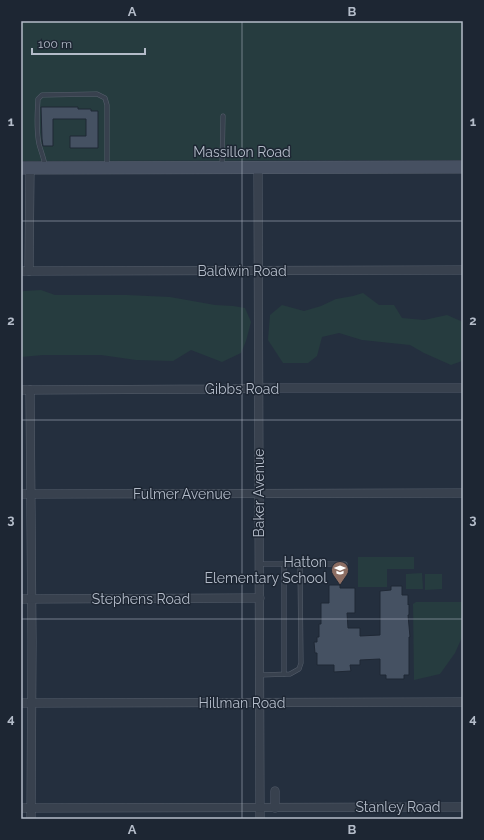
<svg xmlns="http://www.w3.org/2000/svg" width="484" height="840" font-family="Raleway,sans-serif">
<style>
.green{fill:#263c3f}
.building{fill:#455162;stroke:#1f2835}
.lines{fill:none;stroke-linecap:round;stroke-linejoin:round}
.lane-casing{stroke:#565f6c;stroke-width:5}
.street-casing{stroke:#565f6c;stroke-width:9}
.secondary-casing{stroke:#565f6c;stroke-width:13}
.lane{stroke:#38414e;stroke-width:4}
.street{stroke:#38414e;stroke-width:8}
.secondary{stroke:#465061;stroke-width:12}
.grid{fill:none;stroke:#b4bcc9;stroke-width:1;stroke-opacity:0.55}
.labels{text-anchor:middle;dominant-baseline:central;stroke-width:3;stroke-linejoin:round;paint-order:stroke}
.street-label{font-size:14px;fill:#b4bcc9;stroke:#1d2633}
.poi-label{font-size:14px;fill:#b4bcc9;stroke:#1d2633;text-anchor:end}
.neatline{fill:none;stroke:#b4bcc9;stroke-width:1.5}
.grid-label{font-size:13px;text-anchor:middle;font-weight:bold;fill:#b4bcc9}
</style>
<rect width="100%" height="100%" fill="#242f3e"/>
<!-- green -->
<g class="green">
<polygon points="21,21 463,21 463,160 21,161"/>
<polygon points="41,290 55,295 127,295 170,297 215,305 233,306 245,308 251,322 246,341 241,353 222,362 191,350 173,361 136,360 101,355 43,355 21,357 21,292 24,291"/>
<polygon points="363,293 379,305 394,305 402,318 424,320 447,315 463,322 463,358 462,361 451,365 424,353 410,345 362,340 339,333 322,337 317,356 308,363 283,363 268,340 270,315 282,305 304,311 321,306 336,299 353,296"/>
<polygon points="358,557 414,557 414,569 387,569 387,587 358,587"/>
<polygon points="422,573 423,589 406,589 406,574"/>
<polygon points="425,574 442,574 442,589 425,590"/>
<polygon points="416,602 463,602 463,635 455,653 440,674 414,680 413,604"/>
</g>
<!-- building -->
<g class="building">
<polygon points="41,107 78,107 78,109 91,109 91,111 98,111 98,148 70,148 70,136 86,136 86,119 53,119 53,146 43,146 42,139"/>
<polygon points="329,585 340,585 340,588 355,588 355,613 347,613 348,628 360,628 360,636 380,635 380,591 391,590 391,586 402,586 402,595 408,595 408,605 409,604 409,615 408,615 410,637 409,637 409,675 404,675 404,679 386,679 386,675 380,675 380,659 360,660 360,665 350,665 351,671 334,672 334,665 317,665 317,653 315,653 314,642 317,642 317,637 319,637 319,624 321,624 321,603 329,603"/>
</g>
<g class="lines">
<defs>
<g id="lane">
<path d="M45 166C44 158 41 152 39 144 36 130 37 114 38 99L42 95 97 94 105 98 107 105V166"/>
<polyline points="222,167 223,116"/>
<polyline points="259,564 345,564"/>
<polyline points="284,674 284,564"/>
<polyline points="260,675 290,674 299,669 301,663 300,564"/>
</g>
<g id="street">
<polyline points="258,167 260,819"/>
<polyline points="21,271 463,270"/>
<polyline points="29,271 30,168"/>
<polyline points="21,390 233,389 259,388 463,388"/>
<polyline points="30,390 32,641 31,819"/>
<polyline points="21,494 463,493"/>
<polyline points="21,599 260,598"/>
<polyline points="21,703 463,702"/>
<polyline points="21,808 463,807"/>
<polyline points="275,808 275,791"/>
</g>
<polyline id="secondary" points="21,168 463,167"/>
</defs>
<!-- lane casing -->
<use href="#lane" class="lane-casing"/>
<!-- street casing -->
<use href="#street" class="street-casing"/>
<!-- secondary casing -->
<use href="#secondary" class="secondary-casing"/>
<!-- lane -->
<use href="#lane" class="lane"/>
<!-- street -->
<use href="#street" class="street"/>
<!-- secondary -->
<use href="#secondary" class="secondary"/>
</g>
<!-- grid -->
<path class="grid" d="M242 21V819M21 221H463M21 420H463M21 619H463"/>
<!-- icons -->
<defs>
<symbol id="school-pin" viewBox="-11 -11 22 30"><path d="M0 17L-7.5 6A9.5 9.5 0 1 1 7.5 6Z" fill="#8d6e63" stroke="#1d2633"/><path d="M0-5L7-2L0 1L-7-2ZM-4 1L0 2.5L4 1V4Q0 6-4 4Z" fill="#fff"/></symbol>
</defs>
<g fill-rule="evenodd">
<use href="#school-pin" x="330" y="560" width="20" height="27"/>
</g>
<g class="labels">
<!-- street labels -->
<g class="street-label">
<text x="242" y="152">Massillon Road</text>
<text x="242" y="271">Baldwin Road</text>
<text x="242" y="389">Gibbs Road</text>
<text transform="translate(259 493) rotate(-90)">Baker Avenue</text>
<text x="182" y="494">Fulmer Avenue</text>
<text x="141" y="599">Stephens Road</text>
<text x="242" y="703">Hillman Road</text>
<text x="398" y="807">Stanley Road</text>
</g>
<!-- poi labels -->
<g class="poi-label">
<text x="327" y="562">Hatton<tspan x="327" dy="16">Elementary School</tspan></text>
</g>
</g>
<!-- border -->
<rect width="484" height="840" fill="none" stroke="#1d2633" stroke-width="44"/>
<!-- scale -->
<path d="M32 48v6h113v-6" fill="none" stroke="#b4bcc9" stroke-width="2"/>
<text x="38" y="48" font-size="12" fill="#b4bcc9" stroke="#1d2633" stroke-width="3" paint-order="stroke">100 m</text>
<rect x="22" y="22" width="440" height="796" class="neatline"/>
<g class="grid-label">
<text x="132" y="16">A</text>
<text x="352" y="16">B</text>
<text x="11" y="126">1</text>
<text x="473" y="126">1</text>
<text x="11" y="325">2</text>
<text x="473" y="325">2</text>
<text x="11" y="524">3</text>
<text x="473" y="524">3</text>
<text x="11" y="723">4</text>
<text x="473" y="723">4</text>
<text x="132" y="834">A</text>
<text x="352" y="834">B</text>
</g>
</svg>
